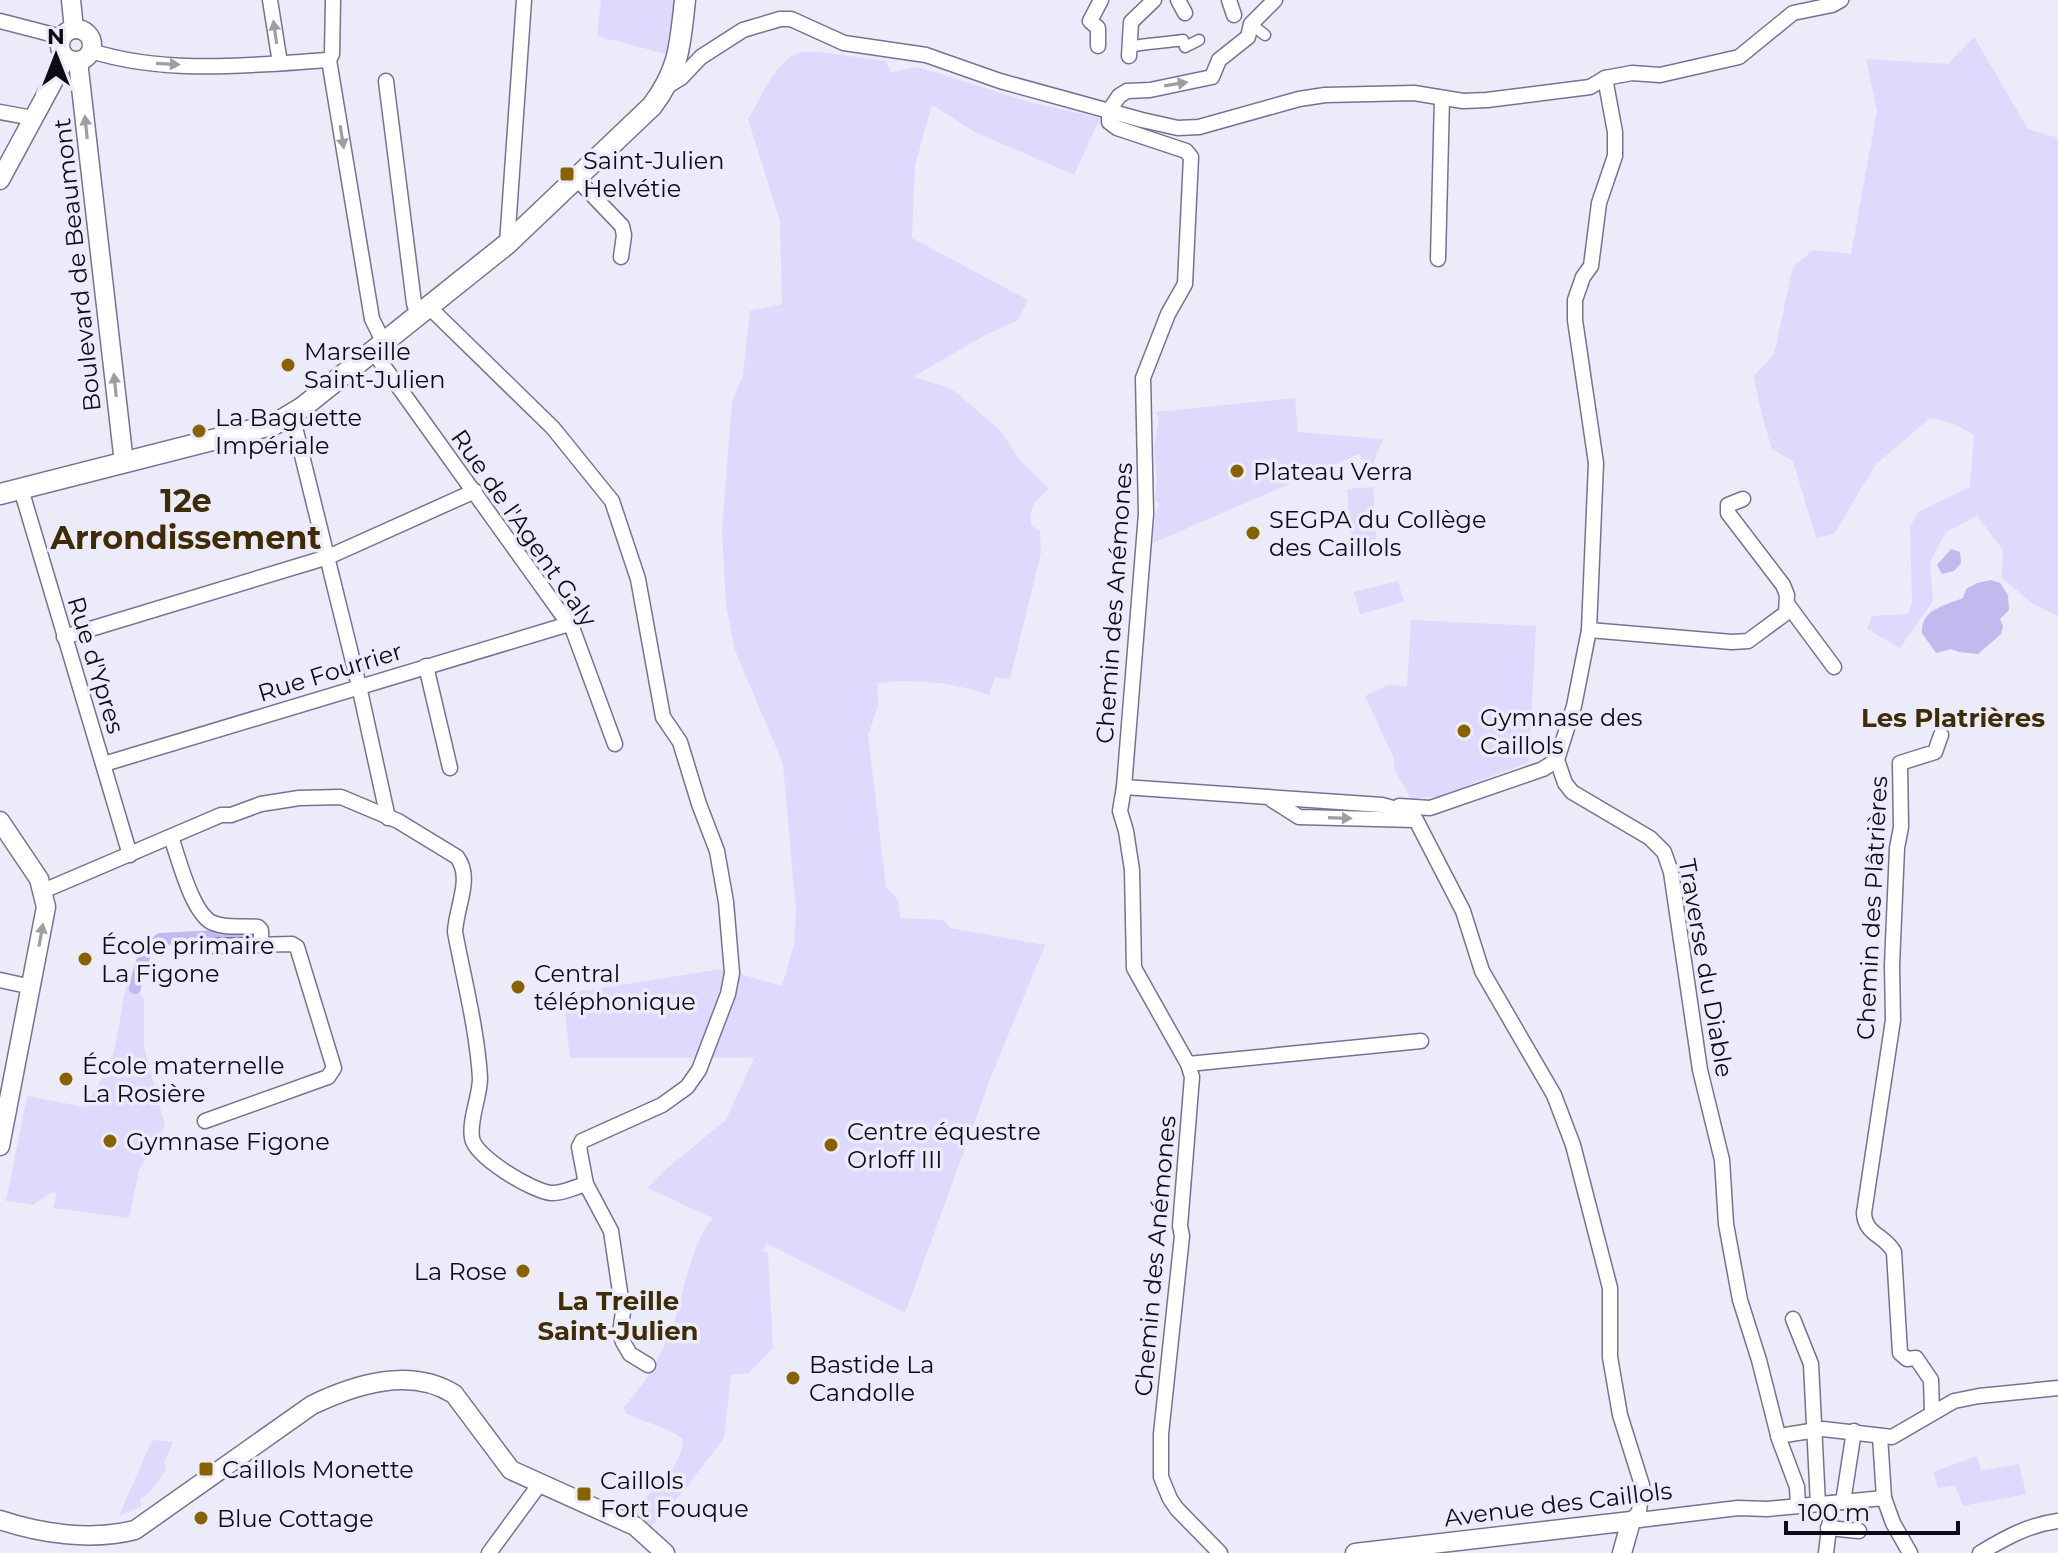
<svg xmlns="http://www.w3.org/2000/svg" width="2058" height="1553" font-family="Montserrat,sans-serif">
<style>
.green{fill:#ded9fd}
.water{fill:#c1baee}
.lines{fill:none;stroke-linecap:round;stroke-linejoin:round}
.canal{stroke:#c1baee;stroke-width:12}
.pedestrian-casing{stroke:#777292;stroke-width:13}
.minor-casing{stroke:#777292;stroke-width:17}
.tertiary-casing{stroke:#777292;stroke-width:21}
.secondary-casing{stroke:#777292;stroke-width:23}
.pedestrian{stroke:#fff;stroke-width:10}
.minor{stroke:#fff;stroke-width:14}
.tertiary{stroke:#fff;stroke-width:18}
.secondary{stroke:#fff;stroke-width:20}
.oneway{fill:#9e9da2}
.poi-dot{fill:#896200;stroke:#ecebf9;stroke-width:3}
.labels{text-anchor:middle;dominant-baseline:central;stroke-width:7;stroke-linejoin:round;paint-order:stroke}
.poi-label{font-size:24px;fill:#0d0b17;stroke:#ecebf9;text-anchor:start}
.street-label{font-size:24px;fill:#0d0b17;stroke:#ecebf9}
.neighbourhood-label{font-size:26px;font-weight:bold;fill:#3f2c04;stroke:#ecebf9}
.district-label{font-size:32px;font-weight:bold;fill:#3f2c04;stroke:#ecebf9}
</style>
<rect width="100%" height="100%" fill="#ecebf9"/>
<!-- green -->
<g class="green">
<polygon points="601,0 675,0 666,54 597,36"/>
<polygon points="1974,37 2028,129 2058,138 2058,616 2033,604 2002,578 2003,550 1977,516 1946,532 1930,562 1933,601 1900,648 1867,629 1872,616 1908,614 1912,603 1910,527 1918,512 1970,487 1974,435 1952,423 1930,418 1876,464 1834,534 1816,538 1793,461 1772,449 1761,412 1754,376 1774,354 1793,267 1813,250 1851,254 1877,111 1866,59 1948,64"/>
<path d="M802 52H819L886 61 891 72 918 67 1029 102 1100 118 1074 175 975 132 932 105 915 165 912 238 1028 300 1017 321 987 334 913 377 946 387 957 393 1000 430 1019 459 1049 489C1035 501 1029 506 1031 525L1040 532 1041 553 1010 679 995 677 989 695C952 682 916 679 877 683L878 706 868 735 886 887 898 900 900 918 944 920 950 928 1045 945 989 1082 905 1313 766 1243 763 1251 768 1253 773 1348 749 1373 731 1375 724 1438 682 1493 651 1526 622 1509C630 1504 638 1502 645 1497 661 1488 684 1458 683 1439 667 1427 644 1422 625 1413L624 1407C649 1379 667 1347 678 1310 687 1277 692 1246 712 1218L648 1188 665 1170 726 1120 754 1058H570L563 994 722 969 782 986 794 945 796 911 783 764 735 650 726 605 722 530 732 402 743 375 750 311 782 304 780 221 748 119C762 97 775 59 802 52Z"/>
<polygon points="1295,398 1298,432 1383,439 1373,464 1368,462 1364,463 1359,454 1153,543 1156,510 1160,504 1155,500 1157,478 1154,447 1159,418 1155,412"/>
<polygon points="1373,487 1377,552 1352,555 1347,489"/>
<polygon points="1398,581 1404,602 1360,614 1354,592"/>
<polygon points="1411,620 1536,626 1529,762 1439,796 1411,799 1394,769 1394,759 1365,696 1388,685 1407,686"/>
<polygon points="128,977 144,999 144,1047 165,1126 139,1170 129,1218 53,1208 57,1193 52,1192 33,1205 6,1201 27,1096 85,1107 112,1062"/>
<polygon points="152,1440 173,1442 164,1463 166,1470 148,1494 140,1498 141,1506 119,1516"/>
<polygon points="1977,1456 1981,1471 2019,1464 2026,1494 1963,1506 1955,1485 1938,1488 1933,1472"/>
</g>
<!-- water -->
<g class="water">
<polygon points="1951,549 1960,552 1961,563 1954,571 1942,574 1937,565"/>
<path d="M1991 580 2000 583 2008 595 2009 610 2000 619 2003 626 2001 634 1978 654 1959 652 1951 649 1936 653 1922 633C1920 609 1947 605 1963 598L1966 589 1977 583Z"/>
</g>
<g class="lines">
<!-- canal -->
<path class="canal" d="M135 988C140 967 142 951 160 939L255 934"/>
<defs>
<g id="pedestrian">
<polyline points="1251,24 1265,35"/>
<path d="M1129 47C1147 43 1164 43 1183 40L1185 47 1199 40"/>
</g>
<g id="minor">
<polyline points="270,0 280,63"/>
<polyline points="333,0 332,54 329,60 372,319 383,341"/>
<polyline points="1178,0 1185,13"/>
<polyline points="1229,0 1234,15"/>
<polyline points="0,21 62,37"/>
<polyline points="1098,46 1098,28 1090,21 1101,0"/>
<path d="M91 51C167 75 251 65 329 60"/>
<polyline points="1129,56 1131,22 1154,0"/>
<polyline points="386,81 414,303 417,314"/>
<polyline points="666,87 681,78 701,57 743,30 780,19 791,19 844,43 926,55 1000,81 1142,120 1178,128 1199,127 1299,99 1325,95 1414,93 1463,101 1487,100 1590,87 1605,78"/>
<polyline points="1109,111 1109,122 1117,128 1186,151 1191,157 1185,284 1168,314 1143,378 1146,514 1124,787 1120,811 1126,831 1132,870 1134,968 1188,1064 1192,1077 1180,1226 1182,1236 1161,1434 1161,1477 1170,1499 1177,1509 1220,1553"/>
<polyline points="1109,111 1119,96 1127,91 1150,90 1212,77 1219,60 1248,37 1251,24 1275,0"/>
<polyline points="0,112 33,118"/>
<polyline points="577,179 622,226 624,235 621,257"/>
<polyline points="507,244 524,0"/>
<polyline points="1438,259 1442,98"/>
<polyline points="428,306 553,428 612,501 638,579 663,717 680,742 699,804 717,851 726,902 732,973 728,994 699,1070 687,1087 662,1105 582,1141 579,1147 586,1184 611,1231 623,1312 620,1333 623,1342 630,1354 648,1365"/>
<polyline points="372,350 573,630 615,744"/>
<polyline points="292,415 359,686 388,818"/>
<polyline points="21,489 130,855"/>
<polyline points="1788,605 1834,667"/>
<polyline points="1589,630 1732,642 1748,641 1786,613 1787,595 1783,585 1728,513 1728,505 1743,499"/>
<polyline points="64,637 328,557 475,491"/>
<polyline points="426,666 450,768"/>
<polyline points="104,764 569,624"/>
<polyline points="1124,787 1382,805 1404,811 1416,820 1463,911 1482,971 1554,1095 1573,1145 1610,1288 1610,1357 1620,1415 1642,1485 1639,1512 1631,1521"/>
<polyline points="1272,800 1299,817 1415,820"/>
<polyline points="1399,806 1430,808 1543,769 1557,760"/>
<path d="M171 837C179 859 192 914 213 923 228 929 243 925 258 927L261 930V945"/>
<path d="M43 891 221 815H231L261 804 299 798 341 797 398 821 457 857C473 878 456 907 455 932 464 980 477 1029 480 1078 480 1097 469 1119 472 1138 475 1157 532 1191 551 1193 562 1194 575 1187 586 1184"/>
<polyline points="0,980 32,987"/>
<polyline points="1188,1064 1421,1041"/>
<polyline points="205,1121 328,1077 334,1068 297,947 292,944 212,946"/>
<polyline points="1793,1319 1811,1364 1818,1504"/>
<path d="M1932 1412 1931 1380 1916 1358 1907 1359 1900 1353 1894 1252C1885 1235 1865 1235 1864 1213L1893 1020 1892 965 1897 848 1901 827 1900 763 1935 752 1941 735"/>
<polyline points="1778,1436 1823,1429 1892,1437 1954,1401 1979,1396 2058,1388"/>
<polyline points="1880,1436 1884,1498"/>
<polyline points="1843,1502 1854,1431"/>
<polyline points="1798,1505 1797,1487 1779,1439 1759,1360 1740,1300 1726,1224 1722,1160 1700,1070 1671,872 1664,852 1650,838 1572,792 1565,783 1557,760 1574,706 1589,630 1596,463 1575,320 1575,300 1583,277 1591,266 1599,203 1615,156 1615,132 1605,78 1632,73 1660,75 1739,57 1793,13 1832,5 1841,0"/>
<polyline points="1631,1521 1738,1508 1767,1509 1884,1498 1893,1523 1910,1553"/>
<polyline points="1828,1528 1859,1531"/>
<polyline points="489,1553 539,1485"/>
<polyline points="1826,1553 1832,1503"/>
<path d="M1980 1553C2005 1538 2028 1525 2058 1521"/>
</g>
<g id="tertiary">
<polyline points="71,0 74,29"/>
<circle cx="76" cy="45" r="16"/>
<polyline points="78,61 124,463"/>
<polyline points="0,180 66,58"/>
<polyline points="0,821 39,879 46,907 0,1146"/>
<path d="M0 1520C42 1534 92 1541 135 1530L312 1405C356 1384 410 1367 454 1394L511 1470 635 1526 665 1553"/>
<polyline points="1355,1553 1631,1521 1622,1553"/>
</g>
<path id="secondary" d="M0 494 275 424 303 407 507 244 652 106C680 69 680 44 685 0"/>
</defs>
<!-- pedestrian casing -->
<use href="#pedestrian" class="pedestrian-casing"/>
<!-- minor casing -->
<use href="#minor" class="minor-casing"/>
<!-- tertiary casing -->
<use href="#tertiary" class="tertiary-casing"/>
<!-- secondary casing -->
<use href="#secondary" class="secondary-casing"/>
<!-- pedestrian -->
<use href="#pedestrian" class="pedestrian"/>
<!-- minor -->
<use href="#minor" class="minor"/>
<!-- tertiary -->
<use href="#tertiary" class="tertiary"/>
<!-- secondary -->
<use href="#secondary" class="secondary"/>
</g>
<!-- one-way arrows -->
<defs><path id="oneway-solid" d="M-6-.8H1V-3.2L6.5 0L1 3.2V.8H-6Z" transform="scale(2)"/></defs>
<g class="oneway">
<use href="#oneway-solid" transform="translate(275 32) rotate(-98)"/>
<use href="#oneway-solid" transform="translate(168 64) rotate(3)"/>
<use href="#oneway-solid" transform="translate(1176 84) rotate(-9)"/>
<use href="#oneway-solid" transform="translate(86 127) rotate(-96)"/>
<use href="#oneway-solid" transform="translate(342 137) rotate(81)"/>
<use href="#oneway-solid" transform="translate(115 385) rotate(-96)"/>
<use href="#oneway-solid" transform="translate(1340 818) rotate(2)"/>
<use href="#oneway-solid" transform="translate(41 935) rotate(-80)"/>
</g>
<!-- markers -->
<g class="poi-dot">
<rect x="559" y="166" width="16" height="16" rx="4"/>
<circle cx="288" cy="365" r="8"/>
<circle cx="199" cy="431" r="8"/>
<circle cx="1237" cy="471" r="8"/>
<circle cx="1253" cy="533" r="8"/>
<circle cx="1464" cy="731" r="8"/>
<circle cx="85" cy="959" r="8"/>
<circle cx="518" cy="987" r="8"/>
<circle cx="66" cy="1079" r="8"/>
<circle cx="110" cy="1141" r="8"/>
<circle cx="831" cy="1145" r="8"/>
<circle cx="523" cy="1271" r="8"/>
<circle cx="793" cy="1378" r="8"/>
<rect x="198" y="1461" width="16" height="16" rx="4"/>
<rect x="576" y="1486" width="16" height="16" rx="4"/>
<circle cx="201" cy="1518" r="8"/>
</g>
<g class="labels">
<!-- poi labels -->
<g class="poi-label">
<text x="583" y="160">Saint-Julien<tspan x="583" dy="28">Helvétie</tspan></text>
<text x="304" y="351">Marseille<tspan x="304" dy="28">Saint-Julien</tspan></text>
<text x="215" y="417">La Baguette<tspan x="215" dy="28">Impériale</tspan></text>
<text x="1253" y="471">Plateau Verra</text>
<text x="1269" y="519">SEGPA du Collège<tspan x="1269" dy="28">des Caillols</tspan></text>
<text x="1480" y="717">Gymnase des<tspan x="1480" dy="28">Caillols</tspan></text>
<text x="101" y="945">École primaire<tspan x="101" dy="28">La Figone</tspan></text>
<text x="534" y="973">Central<tspan x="534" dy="28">téléphonique</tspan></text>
<text x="82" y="1065">École maternelle<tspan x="82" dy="28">La Rosière</tspan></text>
<text x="847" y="1131">Centre équestre<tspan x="847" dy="28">Orloff III</tspan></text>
<text x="126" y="1141">Gymnase Figone</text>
<text x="507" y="1271" text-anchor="end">La Rose</text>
<text x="809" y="1364">Bastide La<tspan x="809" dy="28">Candolle</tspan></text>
<text x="222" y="1469">Caillols Monette</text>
<text x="600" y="1480">Caillols<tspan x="600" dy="28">Fort Fouque</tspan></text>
<text x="217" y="1518">Blue Cottage</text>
</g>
<!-- street labels -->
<g class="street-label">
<text transform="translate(77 265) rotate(-96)">Boulevard de Beaumont</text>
<text transform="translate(524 528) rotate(55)">Rue de l'Agent Galy</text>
<text transform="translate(1114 603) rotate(-86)">Chemin des Anémones</text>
<text transform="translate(96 665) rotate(73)">Rue d'Ypres</text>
<text transform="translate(330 672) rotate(-17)">Rue Fourrier</text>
<text transform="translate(1872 908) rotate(-87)">Chemin des Plâtrières</text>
<text transform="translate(1706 968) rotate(80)">Traverse du Diable</text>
<text transform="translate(1155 1256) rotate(-85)">Chemin des Anémones</text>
<text transform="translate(1558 1504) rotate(-7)">Avenue des Caillols</text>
</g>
<!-- neighbourhood labels -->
<g class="neighbourhood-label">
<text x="1953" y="718">Les Platrières</text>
<text x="618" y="1301">La Treille<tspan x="618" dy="30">Saint-Julien</tspan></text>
</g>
<!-- district labels -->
<g class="district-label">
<text x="186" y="500">12e<tspan x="186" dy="37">Arrondissement</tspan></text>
</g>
</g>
<!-- north arrow -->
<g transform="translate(56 56)" stroke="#ecebf9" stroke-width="6" paint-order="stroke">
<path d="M0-6L14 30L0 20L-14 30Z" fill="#0d0b17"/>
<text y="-12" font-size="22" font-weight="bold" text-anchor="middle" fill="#0d0b17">N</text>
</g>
<!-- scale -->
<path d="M1786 1521v12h172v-12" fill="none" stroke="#0d0b17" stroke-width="4"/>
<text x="1798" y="1521" font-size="24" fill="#0d0b17" stroke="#ecebf9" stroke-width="6" paint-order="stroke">100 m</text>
</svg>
